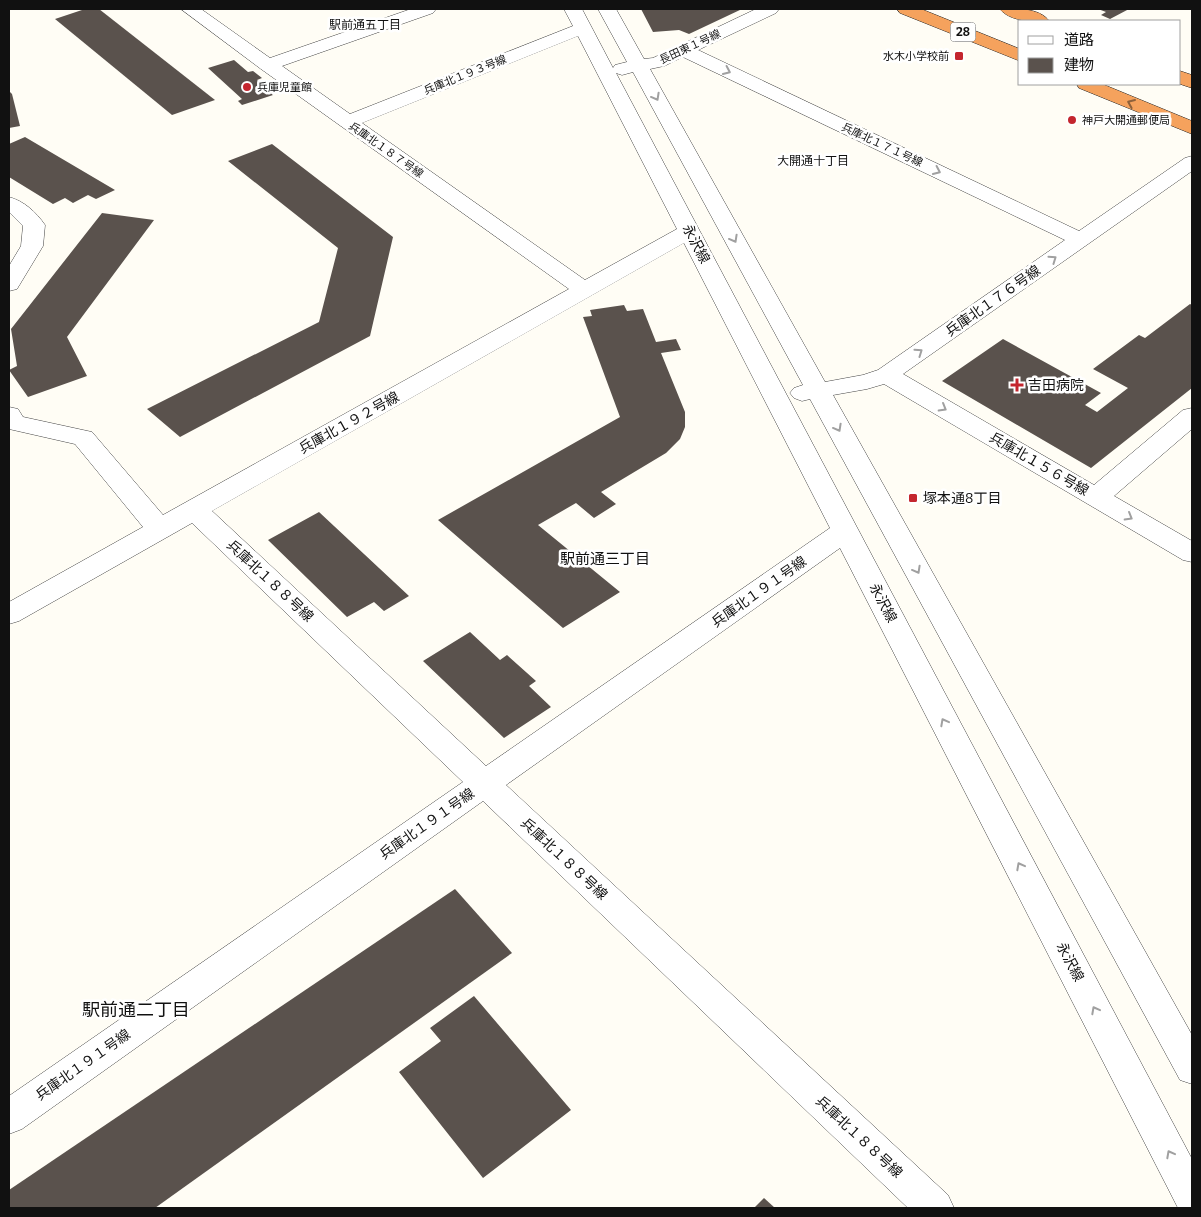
<svg xmlns="http://www.w3.org/2000/svg" width="1201" height="1217" font-family="Bitter,'Noto Sans JP',serif">
<style>
.building{fill:#5a524d}
.lines{fill:none;stroke-linecap:round;stroke-linejoin:round}
.minor-casing{stroke:#444;stroke-width:1}
.highway-casing{stroke:#222;stroke-width:1}
.minor{fill:#fff;fill-rule:evenodd}
.highway{fill:#f5a25d;fill-rule:evenodd}
.oneway{stroke:#a0a0a0}
.oneway2{stroke:#8e613b}
.poi-dot{fill:#c4262e;stroke:#fff;stroke-width:2}
.labels{text-anchor:middle;dominant-baseline:central;stroke-width:5;stroke-linejoin:round;paint-order:stroke}
.far-street-label{font-size:11px;fill:#111;stroke:#fff}
.far-poi-label{font-size:11px;fill:#111;stroke:#fff;text-anchor:start}
.far-neighbourhood-label{font-size:12px;fill:#111;stroke:#fff}
.shield{fill:#fff;stroke:#585858;stroke-width:1}
.shield-label{font-size:12px;font-weight:bold;fill:#111}
.street-label{font-size:14px;fill:#111;stroke:#fff}
.poi-label{font-size:14px;fill:#111;stroke:#fff;text-anchor:start}
.neighbourhood-label{font-size:15px;fill:#111;stroke:#fff}
.near-neighbourhood-label{font-size:18px;fill:#111;stroke:#fff}
</style>
<rect width="100%" height="100%" fill="#fffdf5"/>
<!-- building -->
<g class="building">
<polygon points="85,9 99,9 215,100 172,115 55,19"/>
<polygon points="641,9 742,9 689,34 679,30 653,32"/>
<polygon points="1098,9 1129,9 1110,19 1101,15 1106,12"/>
<polygon points="234,60 248,72 253,71 262,78 257,80 273,95 242,105 238,101 242,99 208,68"/>
<polygon points="9,91 12,94 20,126 9,128"/>
<polygon points="25,137 115,190 96,199 88,195 73,203 65,198 53,204 9,177 9,144"/>
<polygon points="272,144 393,237 370,336 180,437 147,409 319,322 338,248 228,161"/>
<polygon points="102,213 154,220 67,337 87,376 28,397 9,370 17,366 11,329"/>
<polygon points="1190,304 1192,305 1192,388 1091,468 942,381 1003,339 1101,393 1085,405 1097,412 1128,388 1093,369 1139,335 1145,338"/>
<polygon points="624,305 627,311 643,309 656,342 676,339 681,350 661,353 685,412 685,427 680,439 666,453 601,492 616,504 594,518 576,503 538,525 620,592 563,628 438,520 620,417 583,317 592,316 590,310"/>
<polygon points="319,512 409,596 384,611 374,602 347,617 268,540"/>
<polygon points="470,632 500,660 507,655 536,681 529,686 551,707 504,738 423,661"/>
<polygon points="455,889 512,953 155,1208 9,1208 9,1190"/>
<polygon points="474,996 571,1110 483,1178 399,1072 441,1041 430,1028"/>
<polygon points="764,1198 775,1208 754,1208"/>
</g>
<g class="lines">
<defs>
<g id="minor">
<path d="M181 9H201L270 58 411 9H436L433 13 282 66 350 114 573 26 564 9H582L613 68 615 65 627 62 598 9H616L644 59 653 58 756 9H779L776 13 698 50 1079 231 1185 158 1192 156V171L903 374 1094 485 1183 410 1192 408V429L1114 496 1192 541V562L1183 560 884 384 867 389 833 395 1192 1035V1084L1180 1080 810 399 802 401 794 398 790 393 794 388 803 385 633 72 622 75 616 73 1192 1159V1208H1178L840 548 506 785 948 1195 954 1208H908L483 801 22 1129 9 1134V1096L463 782 192 523 19 621 9 624V602L143 527 75 444 9 429V407L18 409 23 417 92 432 163 515 569 289 261 69ZM578 36 677 229 585 280 362 123ZM683 57 1065 240 878 370 863 375 825 382 650 69 664 66ZM684 243 830 528 486 766 212 511Z"/>
<path d="M9 197C24 201 36 212 45 225L43 246 17 289 9 291V266L21 246 23 226 9 212Z"/>
</g>
<g id="highway">
<polygon points="897,9 921,9 1020,49 1020,61 900,13"/>
<path d="M1000 9C1015 8 1040 8 1049 21 1035 22 1010 22 1000 9Z"/>
<polygon points="1180,71 1192,75 1192,88 1180,84"/>
<polygon points="1077,84 1102,84 1192,121 1192,134 1079,88"/>
</g>
</defs>
<!-- minor casing -->
<use href="#minor" class="minor-casing"/>
<!-- highway casing -->
<use href="#highway" class="highway-casing"/>
<!-- minor -->
<use href="#minor" class="minor"/>
<!-- highway -->
<use href="#highway" class="highway"/>
</g>
<!-- one-way arrows -->
<defs><path id="oneway-chevron" d="M-2-3.5L2.5 0L-2 3.5" fill="none" stroke-width="1.6" stroke-linecap="round" stroke-linejoin="round" transform="scale(1.25)"/></defs>
<g class="oneway">
<use href="#oneway-chevron" transform="translate(727 71) rotate(25)"/>
<use href="#oneway-chevron" transform="translate(656 97) rotate(61)"/>
<use href="#oneway-chevron" transform="translate(937 171) rotate(25)"/>
<use href="#oneway-chevron" transform="translate(734 239) rotate(61)"/>
<use href="#oneway-chevron" transform="translate(1053 259) rotate(-35)"/>
<use href="#oneway-chevron" transform="translate(919 352) rotate(-35)"/>
<use href="#oneway-chevron" transform="translate(943 408) rotate(30)"/>
<use href="#oneway-chevron" transform="translate(838 428) rotate(61)"/>
<use href="#oneway-chevron" transform="translate(1129 517) rotate(30)"/>
<use href="#oneway-chevron" transform="translate(917 570) rotate(61)"/>
<use href="#oneway-chevron" transform="translate(944 722) rotate(-118)"/>
<use href="#oneway-chevron" transform="translate(1020 866) rotate(-118)"/>
<use href="#oneway-chevron" transform="translate(1095 1010) rotate(-118)"/>
<use href="#oneway-chevron" transform="translate(1170 1154) rotate(-118)"/>
</g>
<use class="oneway2" href="#oneway-chevron" transform="translate(1131 103) rotate(-157)"/>
<!-- markers -->
<g class="poi-dot">
<rect x="954" y="51" width="10" height="10" rx="2.5"/>
<circle cx="247" cy="87" r="5"/>
<circle cx="1072" cy="120" r="5"/>
<path d="M1014.5 377.5h5v5h5v5h-5v5h-5v-5h-5v-5h5z"/>
<rect x="908" y="493" width="10" height="10" rx="2.5"/>
</g>
<g class="labels">
<!-- far-street labels -->
<g class="far-street-label">
<text transform="translate(690 47) rotate(-25)">長田東１号線</text>
<text transform="translate(465 75) rotate(-22)">兵庫北１９３号線</text>
<text transform="translate(882 145) rotate(25)">兵庫北１７１号線</text>
<text transform="translate(386 150) rotate(35)">兵庫北１８７号線</text>
</g>
<!-- far-poi labels -->
<g class="far-poi-label">
<text x="949" y="56" text-anchor="end">水木小学校前</text>
<text x="257" y="87">兵庫児童館</text>
<text x="1082" y="120">神戸大開通郵便局</text>
</g>
<!-- far-neighbourhood labels -->
<g class="far-neighbourhood-label">
<text x="365" y="25">駅前通五丁目</text>
<text x="813" y="161">大開通十丁目</text>
</g>
<!-- shield labels -->
<rect class="shield" x="950.5" y="22.5" width="25" height="19" rx="4"/>
<g class="shield-label">
<text x="963" y="32">28</text>
</g>
<!-- street labels -->
<g class="street-label">
<text transform="translate(696 244) rotate(62)">永沢線</text>
<text transform="translate(993 301) rotate(-35)">兵庫北１７６号線</text>
<text transform="translate(349 423) rotate(-29)">兵庫北１９２号線</text>
<text transform="translate(1039 464) rotate(30)">兵庫北１５６号線</text>
<text transform="translate(270 581) rotate(43)">兵庫北１８８号線</text>
<text transform="translate(759 592) rotate(-35)">兵庫北１９１号線</text>
<text transform="translate(883 603) rotate(62)">永沢線</text>
<text transform="translate(427 824) rotate(-35)">兵庫北１９１号線</text>
<text transform="translate(564 859) rotate(43)">兵庫北１８８号線</text>
<text transform="translate(1070 962) rotate(62)">永沢線</text>
<text transform="translate(83 1065) rotate(-35)">兵庫北１９１号線</text>
<text transform="translate(859 1137) rotate(43)">兵庫北１８８号線</text>
</g>
<!-- poi labels -->
<g class="poi-label">
<text x="1028" y="385">吉田病院</text>
<text x="923" y="498">塚本通8丁目</text>
</g>
<!-- neighbourhood labels -->
<g class="neighbourhood-label">
<text x="605" y="559">駅前通三丁目</text>
</g>
<!-- near-neighbourhood labels -->
<g class="near-neighbourhood-label">
<text x="136" y="1010">駅前通二丁目</text>
</g>
</g>
<!-- border -->
<rect width="1201" height="1217" fill="none" stroke="#111111" stroke-width="20"/>
<!-- legend -->
<rect x="1018" y="20" width="162" height="65" fill="#ffffff" stroke="#a0a0a0"/>
<rect x="1028" y="36" width="25" height="8" fill="#ffffff" stroke="#a0a0a0"/>
<text x="1064" y="45" font-size="15" fill="#111111">道路</text>
<rect x="1028" y="58" width="25" height="15" fill="#5a524d" stroke="#a0a0a0"/>
<text x="1064" y="70" font-size="15" fill="#111111">建物</text>
</svg>
